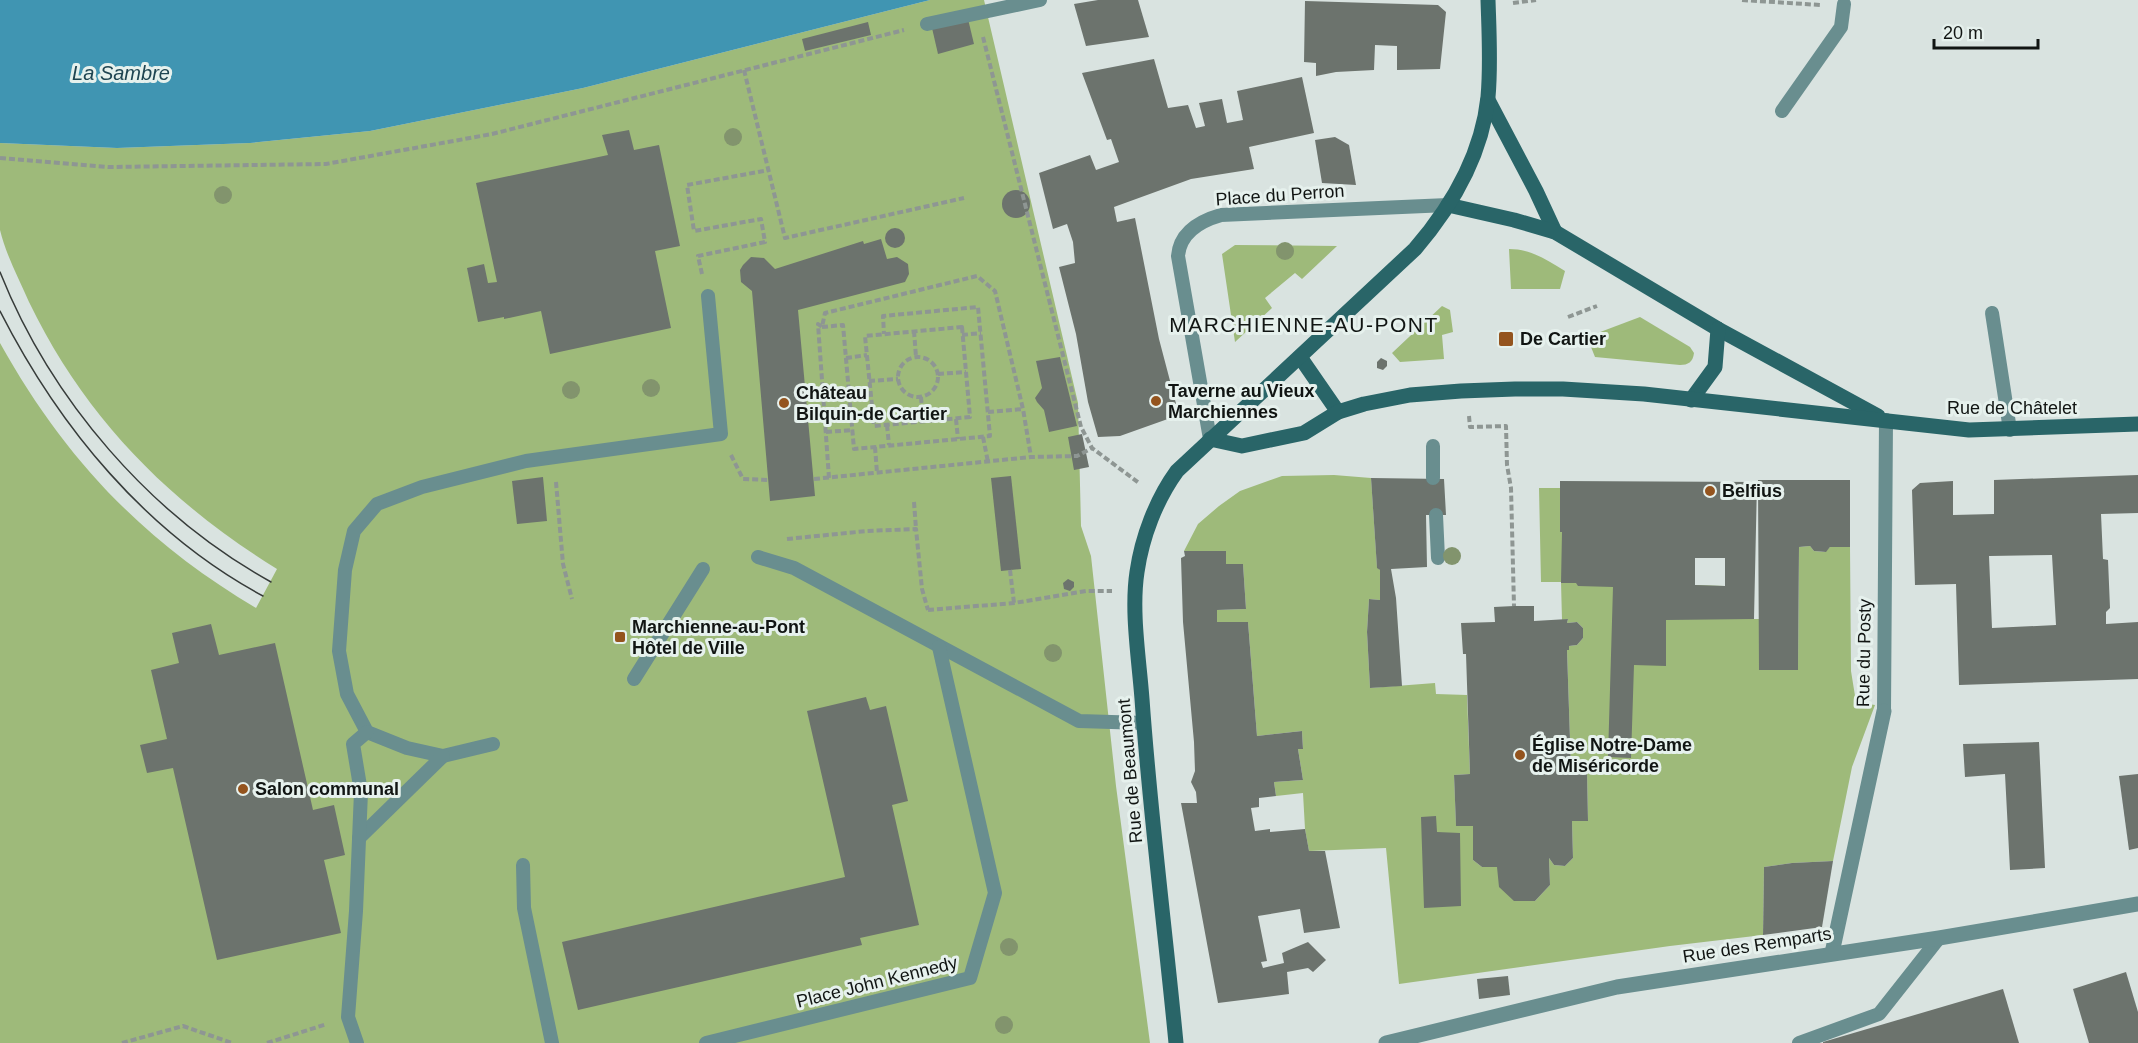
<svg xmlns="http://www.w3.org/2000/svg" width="2138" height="1043" font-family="Helvetica,sans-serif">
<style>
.green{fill:#9eba7a}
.water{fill:#4095b2}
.building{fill:#6c736d;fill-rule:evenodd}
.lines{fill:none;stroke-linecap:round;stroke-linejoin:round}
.path{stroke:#8e9693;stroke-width:4;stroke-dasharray:6 3;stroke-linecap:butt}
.lane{stroke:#698e8f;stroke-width:14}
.street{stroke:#698e8f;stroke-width:15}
.secondary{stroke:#296568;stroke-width:15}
.tram{stroke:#373c3a;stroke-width:1.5}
.tree{fill:#82946d}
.poi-dot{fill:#94541e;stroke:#e6f1ed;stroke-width:2}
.labels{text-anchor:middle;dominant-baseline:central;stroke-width:6;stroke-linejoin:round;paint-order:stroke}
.street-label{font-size:18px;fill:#111513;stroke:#e6f1ed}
.poi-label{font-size:18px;font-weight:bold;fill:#111513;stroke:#e6f1ed;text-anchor:start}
.water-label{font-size:20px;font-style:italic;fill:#1f4552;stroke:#e6f1ed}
.quarter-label{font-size:21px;letter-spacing:1.5px;fill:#111513;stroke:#e6f1ed}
</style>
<rect width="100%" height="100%" fill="#d9e3e0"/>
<!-- green -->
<g class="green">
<path d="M930 0H984L1078 403 1081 526 1091 556 1116 786 1150 1043H0V343C64 458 143 541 256 608L277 569C169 502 85 418 29 302 19 279 6 255 0 230 0 222 0 211 0 203 0 183 0 163 0 143L117 148 250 143 370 131 583 88Z"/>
<polygon points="1235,245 1337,246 1302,279 1295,273 1265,298 1272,308 1235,342 1222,254"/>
<path d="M1509 249C1531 249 1547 260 1565 271L1560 289H1511Z"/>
<polygon points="1442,306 1450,310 1453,332 1442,335 1444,359 1400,362 1392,353"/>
<path d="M1640 317 1690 347 1694 353C1693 362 1688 365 1680 365L1595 357 1587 337Z"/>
<polygon points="1334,475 1371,478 1377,567 1380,570 1380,600 1369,599 1367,632 1370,688 1435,683 1436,694 1467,695 1470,774 1454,775 1456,825 1473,826 1473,860 1482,867 1497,867 1535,901 1550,885 1549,858 1554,865 1565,866 1573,858 1572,821 1588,820 1587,770 1571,769 1567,650 1569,646 1577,645 1583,638 1583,628 1577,622 1567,623 1568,619 1562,620 1561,582 1541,582 1539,488 1560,488 1560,532 1612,533 1695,585 1725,586 1754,619 1760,619 1760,670 1798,670 1799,547 1810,546 1814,551 1825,552 1830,547 1850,547 1851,671 1856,702 1875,705 1852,767 1833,861 1792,863 1764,867 1763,935 1670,946 1399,984 1386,848 1309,851 1305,829 1303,793 1276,796 1274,782 1303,780 1298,749 1303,748 1302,731 1257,736 1248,622 1217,622 1217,610 1246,609 1243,564 1226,564 1226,551 1184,551 1198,524 1219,506 1240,491 1282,476"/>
</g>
<!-- water -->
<polygon class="water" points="0,0 930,0 583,88 370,131 250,143 117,148 0,143"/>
<!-- building -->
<g class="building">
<polygon points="1098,0 1138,0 1149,37 1086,46 1074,4"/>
<polygon points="1305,1 1438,5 1446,12 1440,69 1397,70 1397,46 1375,45 1374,70 1336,72 1316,76 1316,63 1304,62"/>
<polygon points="968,19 974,44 938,54 932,28"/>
<polygon points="868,22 871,35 805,51 802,39"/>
<polygon points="1154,59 1168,108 1188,105 1196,128 1205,126 1199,103 1222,99 1227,123 1243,120 1237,91 1302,77 1314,133 1249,147 1254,169 1191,179 1114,207 1117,222 1135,218 1159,339 1179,415 1120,436 1098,437 1088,402 1076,334 1059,267 1075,263 1073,242 1067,224 1053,229 1039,173 1090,155 1096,170 1119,162 1111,139 1107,140 1082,73"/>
<polygon points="629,130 634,150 659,145 680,246 655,251 671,328 550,354 541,311 504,319 504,317 478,322 467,268 484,264 488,283 497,282 476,183 608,155 602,135"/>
<polygon points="1335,137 1349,145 1356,185 1322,183 1315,140"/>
<circle cx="1016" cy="204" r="14"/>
<circle cx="895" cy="238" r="10"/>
<polygon points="881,239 887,259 897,257 908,264 909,274 905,282 798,310 815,496 770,501 752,291 741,282 740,270 743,265 751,257 764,258 775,269 863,241 864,244"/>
<polygon points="1060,357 1077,426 1049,432 1044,410 1037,402 1035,398 1042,388 1036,361"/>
<polygon points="1381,358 1387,361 1387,366 1383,370 1377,368 1377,362"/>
<polygon points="1082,434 1089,467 1074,470 1068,437"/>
<path d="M2138 475V513L2101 514 2103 559 2108 560 2110 608 2106 612V624L2138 622V679L1959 685 1956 584 1915 585 1912 490 1920 483 1953 481V515L1994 514V480ZM2052 555 2056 625 1992 628 1989 556Z"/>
<polygon points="1011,476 1021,569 1001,571 991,478"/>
<polygon points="543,477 547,521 517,524 512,481"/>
<polygon points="1371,478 1444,479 1446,515 1426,515 1427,567 1391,569 1396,598 1402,686 1370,688 1367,632 1369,599 1380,600 1380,570 1377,568"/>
<polygon points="1758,480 1850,480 1850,547 1830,547 1826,552 1814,551 1810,546 1799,547 1798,670 1759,670"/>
<path d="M1560 481 1757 482 1754 619 1666 620V666L1634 665 1631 758 1608 757 1613 587 1578 586 1576 583H1561L1562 532H1560ZM1695 558H1725V586L1695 585Z"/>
<polygon points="1184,551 1226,551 1226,564 1243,564 1246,609 1217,610 1217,622 1248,622 1257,736 1302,731 1303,749 1298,749 1303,780 1274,782 1276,796 1259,798 1259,807 1251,808 1255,831 1270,829 1270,832 1305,829 1309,851 1325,851 1340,928 1304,933 1300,909 1258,916 1267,961 1261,962 1263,968 1284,963 1282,953 1308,942 1326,960 1313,972 1308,968 1287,972 1289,994 1218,1003 1181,803 1197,803 1196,792 1191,782 1195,771 1194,742 1183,622 1181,558 1185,556"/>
<polygon points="1068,579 1074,582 1074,587 1070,591 1064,589 1063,583"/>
<polygon points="1514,606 1534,606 1534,621 1568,619 1567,623 1577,622 1583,628 1583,638 1577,645 1569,646 1569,650 1567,650 1571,769 1587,770 1588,821 1572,821 1573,858 1565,866 1554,865 1549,858 1550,885 1535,901 1514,901 1499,887 1497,867 1482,867 1473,860 1473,826 1456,826 1454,775 1470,774 1466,654 1463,654 1461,623 1495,622 1494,607"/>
<polygon points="211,624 219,655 275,643 313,810 334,805 345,855 324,860 341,933 217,960 173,768 147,773 140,745 167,739 151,670 179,663 172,633"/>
<polygon points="866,697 870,710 886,706 908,801 892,805 919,925 860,938 862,945 578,1010 562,942 845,877 807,711"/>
<polygon points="2039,742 2045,868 2010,870 2005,774 1965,777 1963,744"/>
<polygon points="2138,774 2138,848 2129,850 2119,776"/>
<polygon points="1436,816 1437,832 1460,833 1461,906 1424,908 1421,817"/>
<polygon points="1833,861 1822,927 1763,935 1764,867 1792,863"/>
<polygon points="2126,972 2138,1012 2138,1043 2089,1043 2073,989"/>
<polygon points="1508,976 1510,995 1479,999 1477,979"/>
<polygon points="2003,989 2019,1043 1823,1043 1823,1042"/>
</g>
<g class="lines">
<!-- path -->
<g class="path">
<polyline points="1742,0 1820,5"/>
<polyline points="1513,3 1536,0"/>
<polyline points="983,37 1081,427 1092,448 1139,483"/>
<polyline points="744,70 785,238 964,198"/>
<polyline points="0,158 109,167 326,164 492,134 904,30"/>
<polyline points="702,274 698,256 765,242 761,219 694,231 687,185 769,170"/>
<polyline points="1568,317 1597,306"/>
<polyline points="822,327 843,325 854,449 990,436 978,307 883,316 884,334"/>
<polygon points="962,327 970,417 874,426 865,336"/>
<polyline points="914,331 916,357"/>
<polyline points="962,335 981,333"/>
<circle cx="918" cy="377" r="20"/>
<polyline points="846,358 867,355"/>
<polyline points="938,374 966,372"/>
<polyline points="869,381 898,379"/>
<polyline points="921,397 923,421"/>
<polyline points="988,412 1023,409"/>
<polyline points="1469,416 1470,427 1506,426 1507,465 1511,488 1514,606"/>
<polyline points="956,419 958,439"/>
<polyline points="887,425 889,445"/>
<polyline points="826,432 853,430"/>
<polyline points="983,437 988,462"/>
<polyline points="875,447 877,473"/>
<polyline points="731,455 743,479 770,480"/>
<polyline points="829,478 818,324 822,327 825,313 977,276 995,291 1023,409 1031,457"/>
<polyline points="814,479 1031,457 1077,456 1092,448"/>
<polyline points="556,482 563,564 572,599"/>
<polyline points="914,502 916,529"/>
<polyline points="787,539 867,531 916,529 922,589 928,610"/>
<polyline points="1010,570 1014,603"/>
<polyline points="928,610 1014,603 1086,591 1112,591"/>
<polyline points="122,1043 183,1026 232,1043"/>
<polyline points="267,1043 327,1024"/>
</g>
<!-- lane -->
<g class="lane">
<polyline points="927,24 1040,0"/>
<polyline points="1782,111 1841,27 1844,4"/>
<polyline points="1992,313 2010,430"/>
<path d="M1210 439 1178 256C1180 232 1200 221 1221 215L1448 205"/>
<polyline points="1433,446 1433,478"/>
<polyline points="1436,515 1438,558"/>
<polyline points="758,557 794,568 1079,721 1144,723"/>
<polyline points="634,679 703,569"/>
<polyline points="1884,711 1886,420"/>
<polyline points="493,744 443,756 407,748 367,732 347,694 339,651 345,570 354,531 377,504 422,487 526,461 721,434 708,296"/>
<polyline points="359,838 443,756"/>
<polyline points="523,865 524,908 552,1043"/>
<polyline points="357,1043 348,1017 356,911 361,792 353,744 367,732"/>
<polyline points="706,1043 970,978 995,893 939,647"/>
<polyline points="1799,1043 1879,1014 1939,938"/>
</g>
<!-- street -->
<g class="street">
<polyline points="1832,953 1884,711"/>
<polyline points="1386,1043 1617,987 1939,938 2138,904"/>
</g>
<!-- secondary -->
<g class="secondary">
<polyline points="1488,100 1536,191 1555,232"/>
<polyline points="1448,205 1514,220 1555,232 1718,329 1878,416"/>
<polyline points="1300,357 1338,412"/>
<polyline points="1691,400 1715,367 1718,329"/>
<polyline points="1210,439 1242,446 1304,433 1338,412 1364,404 1410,395 1461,391 1515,389 1563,389 1644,394 1969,430 2138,424"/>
<path d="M1176 1043C1165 928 1150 814 1142 699 1139 659 1131 611 1137 572 1142 537 1156 500 1177 471L1415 249C1452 206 1482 154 1488 97 1491 65 1489 32 1488 0"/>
</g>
<!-- tram -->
<g class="tram">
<path d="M0 272C51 400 150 515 271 582"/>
<path d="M0 311C59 427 146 533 263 596"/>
</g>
</g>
<!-- trees -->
<g class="tree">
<circle cx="733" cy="137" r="9"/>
<circle cx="223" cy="195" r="9"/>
<circle cx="1285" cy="251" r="9"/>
<circle cx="651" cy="388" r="9"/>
<circle cx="571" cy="390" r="9"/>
<circle cx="1452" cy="556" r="9"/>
<circle cx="1053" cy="653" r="9"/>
<circle cx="1009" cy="947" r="9"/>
<circle cx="1004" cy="1025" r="9"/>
</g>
<!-- markers -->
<g class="poi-dot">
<rect x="1498" y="331" width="16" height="16" rx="3"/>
<circle cx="1156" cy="401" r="6"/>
<circle cx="784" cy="403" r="6"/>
<circle cx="1710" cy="491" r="6"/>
<rect x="614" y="631" width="12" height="12" rx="3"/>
<circle cx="1520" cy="755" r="6"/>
<circle cx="243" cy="789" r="6"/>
</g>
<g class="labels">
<!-- street labels -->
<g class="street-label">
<text transform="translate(1280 195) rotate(-4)">Place du Perron</text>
<text x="2012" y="408">Rue de Châtelet</text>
<text transform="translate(1864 653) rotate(-89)">Rue du Posty</text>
<text transform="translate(1130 771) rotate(-95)">Rue de Beaumont</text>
<text transform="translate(1757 945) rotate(-9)">Rue des Remparts</text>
<text transform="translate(877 982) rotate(-14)">Place John Kennedy</text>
</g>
<!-- poi labels -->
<g class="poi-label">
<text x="1520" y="339">De Cartier</text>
<text x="1168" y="391">Taverne au Vieux<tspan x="1168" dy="21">Marchiennes</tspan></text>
<text x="796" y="393">Château<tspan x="796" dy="21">Bilquin-de Cartier</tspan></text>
<text x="1722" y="491">Belfius</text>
<text x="632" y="627">Marchienne-au-Pont<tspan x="632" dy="21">Hôtel de Ville</tspan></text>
<text x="1532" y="745">Église Notre-Dame<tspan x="1532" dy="21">de Miséricorde</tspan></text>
<text x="255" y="789">Salon communal</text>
</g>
<!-- water labels -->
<g class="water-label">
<text x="121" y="73">La Sambre</text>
</g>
<!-- quarter labels -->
<g class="quarter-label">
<text x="1304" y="324">MARCHIENNE-AU-PONT</text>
</g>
</g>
<!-- scale -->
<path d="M1934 39v9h104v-9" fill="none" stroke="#111513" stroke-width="3"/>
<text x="1943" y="39" font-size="18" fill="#111513" stroke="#e6f1ed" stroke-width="4.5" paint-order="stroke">20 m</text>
</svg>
